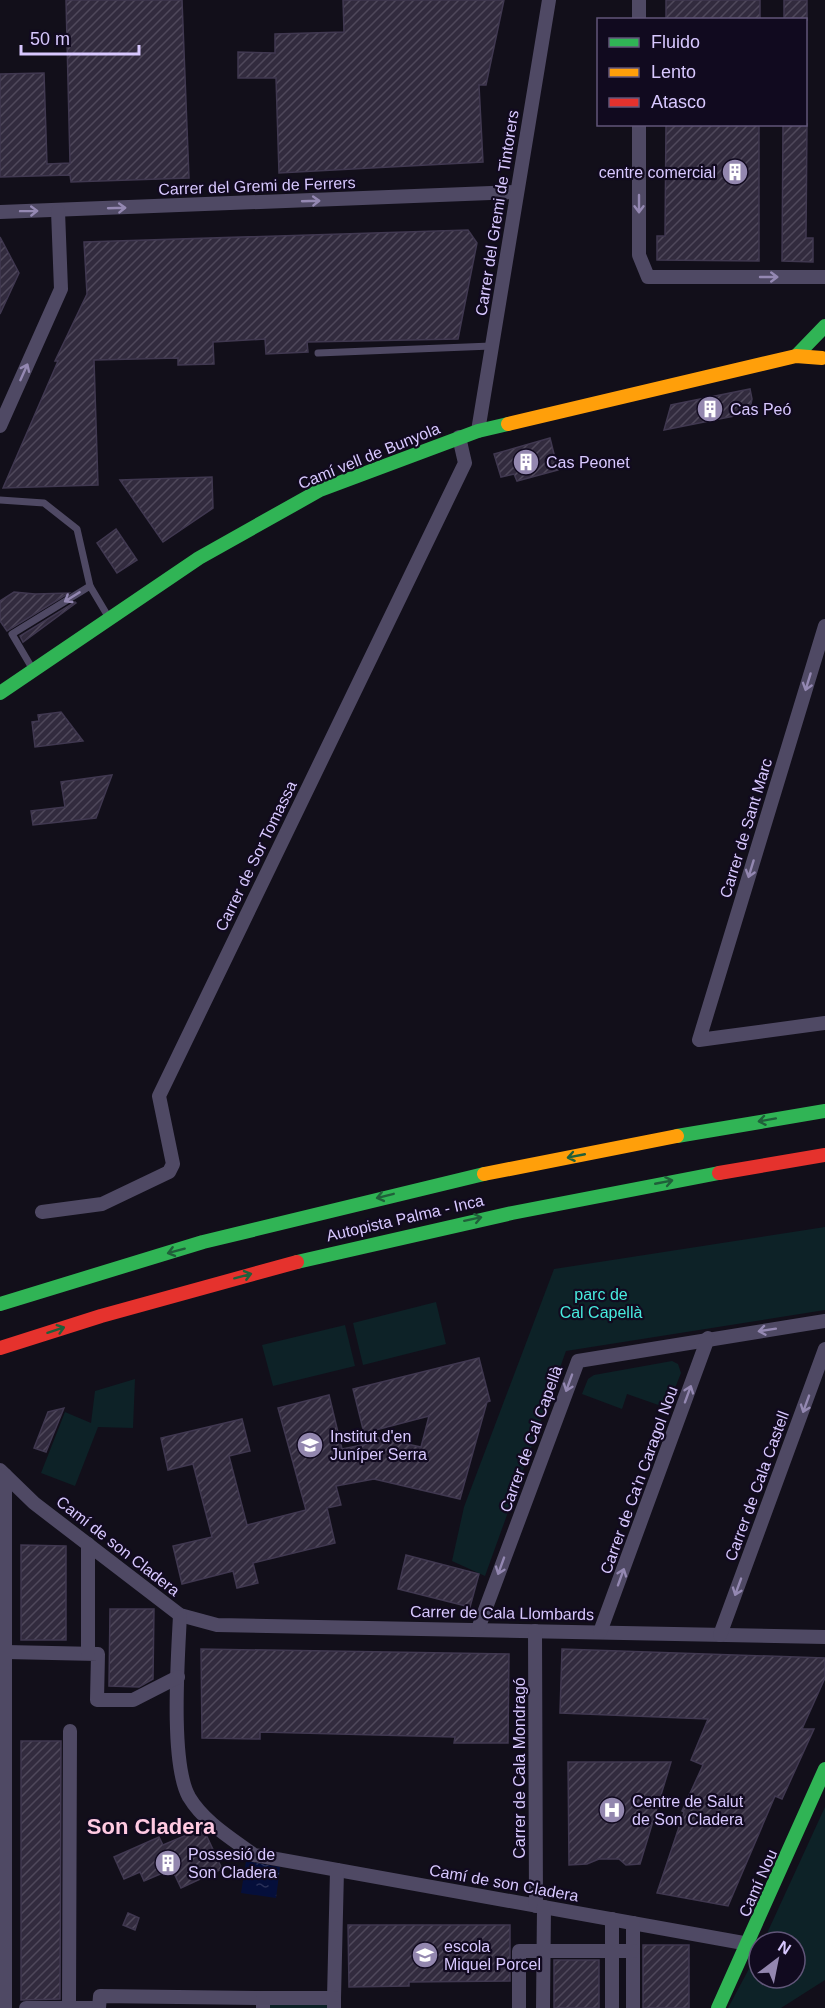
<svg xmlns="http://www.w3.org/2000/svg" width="825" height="2008" font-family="Arial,sans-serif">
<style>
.green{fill:#0d2227}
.water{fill:url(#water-ripples)}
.building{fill:url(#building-hatch);stroke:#403850;stroke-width:1.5}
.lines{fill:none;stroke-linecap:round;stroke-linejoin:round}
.lane{stroke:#4f4964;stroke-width:7}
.street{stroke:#4f4964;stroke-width:14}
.fast{stroke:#30b455;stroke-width:14}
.slow{stroke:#ff9f0a;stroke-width:14}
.jam{stroke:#e5322d;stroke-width:14}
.oneway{stroke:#9488b2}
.oneway2{stroke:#205f3a}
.labels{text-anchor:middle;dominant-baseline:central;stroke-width:4.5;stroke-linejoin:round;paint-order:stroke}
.poi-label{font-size:16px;fill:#d8c8ff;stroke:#110a1f;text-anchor:start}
.street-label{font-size:16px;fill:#d8c8ff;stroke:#110a1f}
.park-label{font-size:16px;fill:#48ebdf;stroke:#110a1f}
.district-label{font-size:22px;font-weight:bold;fill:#ffcae2;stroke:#110a1f}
</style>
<defs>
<pattern id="water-ripples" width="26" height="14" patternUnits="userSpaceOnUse" patternTransform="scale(1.5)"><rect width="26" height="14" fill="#050f3b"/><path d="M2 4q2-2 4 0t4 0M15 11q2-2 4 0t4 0" fill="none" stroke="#293058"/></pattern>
<pattern id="building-hatch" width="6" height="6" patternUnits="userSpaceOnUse" patternTransform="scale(1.5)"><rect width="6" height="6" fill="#322b3e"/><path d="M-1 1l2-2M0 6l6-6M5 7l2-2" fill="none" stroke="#4f485b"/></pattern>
</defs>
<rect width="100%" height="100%" fill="#120f1a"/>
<!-- green -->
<g class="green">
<polygon points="825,1227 825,1310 566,1351 485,1576 452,1561 464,1507 554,1269"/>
<polygon points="436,1302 446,1344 363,1365 353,1323"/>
<polygon points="345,1325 355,1366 273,1386 262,1345"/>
<polygon points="672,1361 678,1364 681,1373 667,1408 627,1394 622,1409 582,1394 588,1379 594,1375"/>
<polygon points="135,1379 133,1428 98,1427 75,1486 41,1473 65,1412 91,1423 95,1391"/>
<polygon points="825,1807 825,1980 781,2008 728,2008 759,1950 759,1978 795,1978 795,1942 763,1942"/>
<rect x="263" y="1998" width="71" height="10"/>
</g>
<!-- water -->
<polygon class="water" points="246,1861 280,1867 276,1898 241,1893"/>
<!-- building -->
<g class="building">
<polygon points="66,0 182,0 189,178 71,182 70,175 0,177 0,74 44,73 47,164 70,163"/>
<polygon points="343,0 504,0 486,85 479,85 483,162 279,173 276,78 238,78 238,52 275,53 275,34 344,32"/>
<rect x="666" y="0" width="94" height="20"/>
<rect x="784" y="0" width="23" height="20"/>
<polygon points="666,124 759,124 759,261 657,260 657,236 665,236"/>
<polygon points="783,124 807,124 806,238 813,238 813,262 782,261"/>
<polygon points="468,230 477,243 458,339 307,342 308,352 266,354 265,339 213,342 214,364 178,365 178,358 94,360 98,485 3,488 58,361 55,361 87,294 84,242"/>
<polygon points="0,237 19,273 0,314"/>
<polygon points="750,389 752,399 749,413 664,430 671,405"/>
<polygon points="550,438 558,470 517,481 514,474 501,477 494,454"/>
<polygon points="212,477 213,508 163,542 120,480"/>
<polygon points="116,529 137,560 117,573 97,543"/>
<polygon points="14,592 35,594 69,593 7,631 0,621 0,601"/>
<polygon points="75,602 76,603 23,642 20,636"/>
<polygon points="61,712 83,741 35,747 32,722 39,721 38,715"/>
<polygon points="112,775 96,818 33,825 31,811 65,807 61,782"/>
<polygon points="479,1358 490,1401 487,1402 460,1499 374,1479 336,1486 341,1505 327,1508 335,1543 253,1563 258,1583 237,1588 233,1571 182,1584 173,1546 212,1537 193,1464 168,1470 161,1438 242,1419 250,1451 229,1456 247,1525 306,1510 278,1408 329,1395 342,1449 367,1444 365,1435 421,1447 429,1416 364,1433 353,1389"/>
<polygon points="64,1408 46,1452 34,1448 48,1412"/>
<polygon points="21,1545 66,1546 66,1640 21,1640"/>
<polygon points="406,1555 479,1574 470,1607 398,1589"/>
<polygon points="110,1609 154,1609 153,1679 139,1687 109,1686"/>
<polygon points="201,1649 509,1654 508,1743 454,1743 455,1737 260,1732 260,1739 202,1738"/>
<polygon points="562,1649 825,1658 825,1678 802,1729 814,1729 782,1799 775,1796 728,1906 657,1893 684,1812 682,1811 703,1765 691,1760 708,1719 560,1713"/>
<polygon points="21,1741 61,1741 60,1999 21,2000"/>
<polygon points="568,1762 671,1762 640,1864 626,1865 619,1859 599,1859 587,1864 569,1865"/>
<polygon points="203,1828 222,1869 181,1888 172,1869 144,1881 140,1872 124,1879 114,1857 159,1837 163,1845"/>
<polygon points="128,1913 139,1918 135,1930 123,1925"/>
<polygon points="348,1925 510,1925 510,1981 409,1982 409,1986 349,1987"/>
<rect x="643" y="1945" width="46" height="63"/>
<rect x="554" y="1960" width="45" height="48"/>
</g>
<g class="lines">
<!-- lane -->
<g class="lane">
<polyline points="318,353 491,346"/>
<polyline points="0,500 44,503 77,529 90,586"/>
<polyline points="32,668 12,634 90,586 109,618"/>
</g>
<!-- street -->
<g class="street">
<polyline points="639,20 639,0"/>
<polyline points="639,124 639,255 648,277 825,277"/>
<polyline points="0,212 516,192"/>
<polyline points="0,426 61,289 58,211"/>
<polyline points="478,431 549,0"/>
<polyline points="825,626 699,1040 825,1023"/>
<polyline points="42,1212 102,1204 169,1172 173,1164 159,1096 465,463 459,437"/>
<polyline points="0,1470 34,1503 180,1615 217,1625 825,1637"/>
<path d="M180 1615C178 1657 170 1763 189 1797 204 1822 231 1838 254 1855L749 1944"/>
<polyline points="478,1629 578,1361 825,1321"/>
<polyline points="535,1631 536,1906"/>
<polyline points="600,1632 708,1338"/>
<polyline points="720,1635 825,1349"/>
<polyline points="6,1652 98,1654 97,1700 133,1700 178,1677"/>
<polyline points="88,1653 88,1544"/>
<polyline points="633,1923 633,2008"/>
<polyline points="334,1998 337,1870"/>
<polyline points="69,2007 70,1731"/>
<polyline points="5,2008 5,1475"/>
<polyline points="26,2008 99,2008"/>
<polyline points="99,2008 100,1996 263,1998"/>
<polyline points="263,2008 263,1998 334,1998 334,2008"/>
<polyline points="519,2008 519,1951 633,1951"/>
<polyline points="543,2008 544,1907"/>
<polyline points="612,2008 612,1919"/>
</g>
<!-- fast -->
<g class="fast">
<polyline points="796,356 825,326"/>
<polyline points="0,693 199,558 320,490 478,431 508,424"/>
<polyline points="677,1136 825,1111"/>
<polyline points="297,1262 512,1213 719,1173"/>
<polyline points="0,1304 203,1242 484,1174"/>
<polyline points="718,2008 825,1769"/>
</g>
<!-- slow -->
<g class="slow">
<polyline points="508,424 796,356 822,358"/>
<polyline points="484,1174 677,1136"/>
</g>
<!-- jam -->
<g class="jam">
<polyline points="719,1173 825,1155"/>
<polyline points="0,1348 101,1316 297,1262"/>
</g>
</g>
<!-- one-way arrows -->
<defs><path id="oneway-shaft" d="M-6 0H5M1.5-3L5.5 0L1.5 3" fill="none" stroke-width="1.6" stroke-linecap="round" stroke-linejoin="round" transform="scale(1.5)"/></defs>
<g class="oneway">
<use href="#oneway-shaft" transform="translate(311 201) rotate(-2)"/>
<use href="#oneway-shaft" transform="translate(639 204) rotate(90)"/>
<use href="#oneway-shaft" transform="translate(117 208) rotate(-2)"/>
<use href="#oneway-shaft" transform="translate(29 211) rotate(-1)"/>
<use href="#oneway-shaft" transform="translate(769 277)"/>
<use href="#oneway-shaft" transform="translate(24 372) rotate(-66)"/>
<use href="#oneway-shaft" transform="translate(72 597) rotate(148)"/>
<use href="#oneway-shaft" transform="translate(808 682) rotate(107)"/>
<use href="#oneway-shaft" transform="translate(751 869) rotate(107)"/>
<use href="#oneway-shaft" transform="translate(767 1330) rotate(171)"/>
<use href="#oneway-shaft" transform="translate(569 1383) rotate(110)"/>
<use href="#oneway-shaft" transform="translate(688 1394) rotate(-70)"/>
<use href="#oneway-shaft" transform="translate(806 1404) rotate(110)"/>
<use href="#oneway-shaft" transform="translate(501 1566) rotate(110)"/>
<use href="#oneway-shaft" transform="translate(621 1577) rotate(-70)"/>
<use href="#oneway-shaft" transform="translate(738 1587) rotate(110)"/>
</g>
<g class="oneway2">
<use href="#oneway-shaft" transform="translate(767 1120) rotate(170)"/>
<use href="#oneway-shaft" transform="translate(576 1156) rotate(169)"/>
<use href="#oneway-shaft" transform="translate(664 1182) rotate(-11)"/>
<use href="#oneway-shaft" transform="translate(385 1196) rotate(166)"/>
<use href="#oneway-shaft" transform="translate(473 1219) rotate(-12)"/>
<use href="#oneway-shaft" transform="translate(176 1251) rotate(165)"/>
<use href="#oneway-shaft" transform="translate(243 1276) rotate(-15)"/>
<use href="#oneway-shaft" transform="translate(56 1330) rotate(-18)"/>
</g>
<!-- icons -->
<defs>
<symbol id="building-disc" viewBox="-11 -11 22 22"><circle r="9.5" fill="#9387af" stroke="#110a1f"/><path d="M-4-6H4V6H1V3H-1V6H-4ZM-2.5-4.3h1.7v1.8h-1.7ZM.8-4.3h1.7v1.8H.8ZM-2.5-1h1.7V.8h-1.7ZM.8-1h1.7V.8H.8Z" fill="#fff"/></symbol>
<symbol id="school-disc" viewBox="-11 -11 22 22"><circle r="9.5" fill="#9387af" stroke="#110a1f"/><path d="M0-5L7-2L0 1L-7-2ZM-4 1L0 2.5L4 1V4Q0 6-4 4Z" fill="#fff"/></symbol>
<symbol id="hospital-disc" viewBox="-11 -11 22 22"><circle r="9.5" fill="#9387af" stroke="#110a1f"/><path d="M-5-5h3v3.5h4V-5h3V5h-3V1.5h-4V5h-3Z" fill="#fff"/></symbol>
</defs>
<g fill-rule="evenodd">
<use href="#building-disc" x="720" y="157" width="30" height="30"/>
<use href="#building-disc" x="695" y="394" width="30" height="30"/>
<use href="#building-disc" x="511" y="447" width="30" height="30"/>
<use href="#school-disc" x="295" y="1430" width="30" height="30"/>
<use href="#hospital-disc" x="597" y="1795" width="30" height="30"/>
<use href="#building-disc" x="153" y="1848" width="30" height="30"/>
<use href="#school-disc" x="410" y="1940" width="30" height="30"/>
</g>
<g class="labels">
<!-- poi labels -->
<g class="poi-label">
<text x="716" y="172" text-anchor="end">centre comercial</text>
<text x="730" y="409">Cas Peó</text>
<text x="546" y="462">Cas Peonet</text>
<text x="330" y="1436">Institut d'en<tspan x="330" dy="18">Juníper Serra</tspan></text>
<text x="632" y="1801">Centre de Salut<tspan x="632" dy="18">de Son Cladera</tspan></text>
<text x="188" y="1854">Possesió de<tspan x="188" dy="18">Son Cladera</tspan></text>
<text x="444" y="1946">escola<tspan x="444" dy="18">Miquel Porcel</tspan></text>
</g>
<!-- street labels -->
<g class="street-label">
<text transform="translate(257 186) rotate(-2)">Carrer del Gremi de Ferrers</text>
<text transform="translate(497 213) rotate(-81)">Carrer del Gremi de Tintorers</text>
<text transform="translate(369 456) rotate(-22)">Camí vell de Bunyola</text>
<text transform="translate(746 828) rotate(-73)">Carrer de Sant Marc</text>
<text transform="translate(256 856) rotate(-64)">Carrer de Sor Tomassa</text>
<text transform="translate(405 1218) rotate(-13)">Autopista Palma - Inca</text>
<text transform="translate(531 1439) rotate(-70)">Carrer de Cal Capellà</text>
<text transform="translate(639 1480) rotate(-70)">Carrer de Ca'n Caragol Nou</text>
<text transform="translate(757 1486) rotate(-70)">Carrer de Cala Castell</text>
<text transform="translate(118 1546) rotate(38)">Camí de son Cladera</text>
<text transform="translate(502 1613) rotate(1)">Carrer de Cala Llombards</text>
<text transform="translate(519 1768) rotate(-90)">Carrer de Cala Mondragó</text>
<text transform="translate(504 1883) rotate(10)">Camí de son Cladera</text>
<text transform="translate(758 1883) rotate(-66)">Camí Nou</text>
</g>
<!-- park labels -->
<g class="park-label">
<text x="601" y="1294">parc de<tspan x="601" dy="18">Cal Capellà</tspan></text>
</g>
<!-- district labels -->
<g class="district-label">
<text x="151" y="1826">Son Cladera</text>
</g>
</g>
<!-- legend -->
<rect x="597" y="18" width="210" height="108" fill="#110a1f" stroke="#615679" stroke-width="1.5"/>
<rect x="609" y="38" width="30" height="9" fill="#30b455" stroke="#615679" stroke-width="1.5"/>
<text x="651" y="48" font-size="18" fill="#d8c8ff">Fluido</text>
<rect x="609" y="68" width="30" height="9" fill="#ff9f0a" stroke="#615679" stroke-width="1.5"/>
<text x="651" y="78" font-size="18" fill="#d8c8ff">Lento</text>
<rect x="609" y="98" width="30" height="9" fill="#e5322d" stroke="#615679" stroke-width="1.5"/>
<text x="651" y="108" font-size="18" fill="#d8c8ff">Atasco</text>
<!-- north arrow -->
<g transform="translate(777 1960) rotate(32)"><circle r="28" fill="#110a1f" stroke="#615679" stroke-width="1.5"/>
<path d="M0-4.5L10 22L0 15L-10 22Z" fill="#9387af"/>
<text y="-9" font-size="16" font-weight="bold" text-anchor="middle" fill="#d8c8ff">N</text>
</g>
<!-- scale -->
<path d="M21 45v9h118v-9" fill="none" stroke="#d8c8ff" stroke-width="3"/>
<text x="30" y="45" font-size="18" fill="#d8c8ff" stroke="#110a1f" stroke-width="4.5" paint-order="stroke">50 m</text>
</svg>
